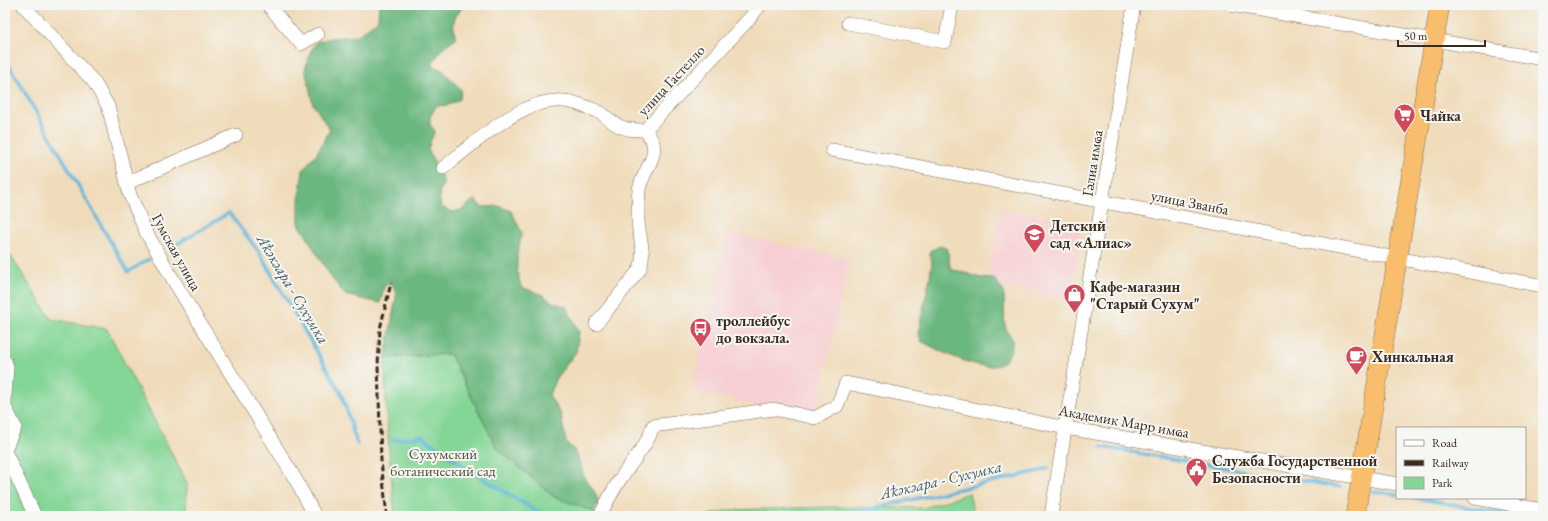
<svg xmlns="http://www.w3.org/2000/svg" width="1548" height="521" font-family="'EB Garamond',serif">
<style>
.built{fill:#f7cfd2}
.green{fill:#84d697;stroke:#60805a}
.forest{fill:#6bb780;stroke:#53704f}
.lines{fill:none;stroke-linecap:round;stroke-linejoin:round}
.stream{stroke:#61b6dd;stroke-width:3.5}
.minor-casing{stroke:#7a6855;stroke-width:14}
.highway-casing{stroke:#7a6855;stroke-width:20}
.minor{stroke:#fff;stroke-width:13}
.highway{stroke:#f9be6d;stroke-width:19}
.rail{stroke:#3b2a1e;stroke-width:3;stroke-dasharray:6 3;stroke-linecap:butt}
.labels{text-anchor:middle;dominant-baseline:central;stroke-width:4;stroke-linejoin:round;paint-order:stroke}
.street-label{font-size:15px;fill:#3b2a1e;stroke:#f6f6f2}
.poi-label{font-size:15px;font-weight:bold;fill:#3b2a1e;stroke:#f6f6f2;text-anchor:start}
.park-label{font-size:15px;fill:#4d553c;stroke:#f6f6f2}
.water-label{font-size:16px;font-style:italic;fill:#485b61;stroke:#f6f6f2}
</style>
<rect width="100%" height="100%" fill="#f6f6f2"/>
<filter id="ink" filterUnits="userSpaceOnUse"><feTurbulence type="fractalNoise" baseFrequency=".025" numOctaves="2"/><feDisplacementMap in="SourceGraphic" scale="8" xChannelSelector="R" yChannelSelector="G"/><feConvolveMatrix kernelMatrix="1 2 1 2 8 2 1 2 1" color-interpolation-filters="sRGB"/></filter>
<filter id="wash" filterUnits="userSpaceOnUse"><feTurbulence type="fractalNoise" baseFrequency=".012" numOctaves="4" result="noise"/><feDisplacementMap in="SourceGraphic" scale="16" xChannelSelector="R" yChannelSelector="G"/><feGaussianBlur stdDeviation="0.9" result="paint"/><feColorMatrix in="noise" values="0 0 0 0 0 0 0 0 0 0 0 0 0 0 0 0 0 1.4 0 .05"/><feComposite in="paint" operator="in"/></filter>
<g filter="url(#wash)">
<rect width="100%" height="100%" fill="#f0dcba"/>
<!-- built -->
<g class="built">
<polygon points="1000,209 1084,223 1071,299 987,284"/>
<polygon points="727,232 850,259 815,418 692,391"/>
</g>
<!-- green -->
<g class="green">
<polygon points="5,247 51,319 107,329 187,483 186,516 5,516"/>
<path d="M450 354 497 448 554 497 607 516H395C390 463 385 411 385 358Z"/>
<polygon points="969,493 974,516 706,516 731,510 836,507 924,508"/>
</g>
<!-- forest -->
<g class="forest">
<path d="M379 5H464C454 18 451 21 456 38L442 48 431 66 442 70 461 89 460 99 448 105 436 106 430 117V125L435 131 431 140 428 150 439 170 444 183 439 193 441 207 453 212 461 210 475 199 481 207 499 206 511 211 522 233 517 254V270L521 287 543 295 554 303 566 306 579 332 576 352 556 378 549 395 561 415 566 442 576 452 585 479 594 491 599 503 593 511 554 497 497 448 450 354 385 358 397 292 391 283 385 285 380 303 345 295 331 277 299 224V200L303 170 316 154 330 130 313 104 305 69 310 53 316 42 331 38 357 36 378 20Z"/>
<path d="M940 246 948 249 950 267 952 269 981 278 994 279C996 282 1000 286 1002 289 1007 299 1002 318 1006 329 1007 333 1011 335 1012 339 1013 345 1011 349 1009 354 999 384 939 350 921 341L918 333 930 277 932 262 929 253 932 250Z"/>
</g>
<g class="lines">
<!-- stream -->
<g class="stream">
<polyline points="5,58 128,272 149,259"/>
<polyline points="170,248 229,213 259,252 342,395 357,444"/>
<path d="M394 440 422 436C461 466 502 491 545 516"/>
<polyline points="1101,447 1340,487"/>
<polyline points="1372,491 1397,495"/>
<polyline points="1415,498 1518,516"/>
<polyline points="839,516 1040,471 1048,468"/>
</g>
</g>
</g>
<g filter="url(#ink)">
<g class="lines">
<defs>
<g id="minor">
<polyline points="23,5 94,82 108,106 130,195 146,232 175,283 296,480 315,516"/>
<polyline points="268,5 301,44 318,34"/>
<polyline points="1231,5 1543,59"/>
<polyline points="848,23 945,42 952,5"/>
<polyline points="832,150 1543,286"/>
<path d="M443 168C478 141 531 87 578 104 585 107 594 109 601 113 606 116 610 121 616 124 624 130 635 130 645 130L749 19 760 5"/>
<polyline points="127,183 236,135"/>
<path d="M596 324 640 269C646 253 639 237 638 221 638 211 638 199 639 190 641 174 657 160 653 143 652 139 648 134 645 130"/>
<polyline points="5,361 7,367 5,395"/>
<polyline points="5,407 15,427 5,449"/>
<polyline points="5,451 35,516"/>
<polyline points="1475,498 1543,510"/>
<path d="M600 516C606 503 613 490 621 478 632 461 648 445 653 426L774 409 815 418 837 406 846 383 1066 428 1397 484"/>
<polyline points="1051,516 1134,5"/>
</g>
<polyline id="highway" points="1355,516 1395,273 1440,5"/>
</defs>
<!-- minor casing -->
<use href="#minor" class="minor-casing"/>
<!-- highway casing -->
<use href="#highway" class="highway-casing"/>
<!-- minor -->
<use href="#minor" class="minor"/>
<!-- highway -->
<use href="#highway" class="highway"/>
<!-- rail -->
<polyline class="rail" points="387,516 381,461 378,365 380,329 391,283"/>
</g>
</g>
<!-- icons -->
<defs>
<symbol id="supermarket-pin" viewBox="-11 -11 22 30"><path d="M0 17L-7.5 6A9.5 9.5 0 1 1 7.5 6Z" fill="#d1495b" stroke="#f6f6f2"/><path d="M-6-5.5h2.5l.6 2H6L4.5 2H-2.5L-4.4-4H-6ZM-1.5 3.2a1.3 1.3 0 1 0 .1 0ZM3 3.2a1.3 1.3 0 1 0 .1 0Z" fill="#fff"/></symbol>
<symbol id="school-pin" viewBox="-11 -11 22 30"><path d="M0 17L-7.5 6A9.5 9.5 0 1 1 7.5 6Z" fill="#d1495b" stroke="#f6f6f2"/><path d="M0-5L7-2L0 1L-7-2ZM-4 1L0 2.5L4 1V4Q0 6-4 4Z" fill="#fff"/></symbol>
<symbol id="shop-pin" viewBox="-11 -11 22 30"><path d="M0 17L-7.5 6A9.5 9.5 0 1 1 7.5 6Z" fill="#d1495b" stroke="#f6f6f2"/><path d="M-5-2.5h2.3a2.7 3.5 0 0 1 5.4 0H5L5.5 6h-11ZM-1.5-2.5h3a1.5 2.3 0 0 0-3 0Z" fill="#fff"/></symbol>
<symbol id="bus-pin" viewBox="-11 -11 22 30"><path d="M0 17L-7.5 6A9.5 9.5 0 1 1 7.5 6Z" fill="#d1495b" stroke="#f6f6f2"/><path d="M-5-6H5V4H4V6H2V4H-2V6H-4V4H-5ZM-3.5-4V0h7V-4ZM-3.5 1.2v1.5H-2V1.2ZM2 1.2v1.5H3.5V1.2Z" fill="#fff"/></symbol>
<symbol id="cafe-pin" viewBox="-11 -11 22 30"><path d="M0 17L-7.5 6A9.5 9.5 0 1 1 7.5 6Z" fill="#d1495b" stroke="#f6f6f2"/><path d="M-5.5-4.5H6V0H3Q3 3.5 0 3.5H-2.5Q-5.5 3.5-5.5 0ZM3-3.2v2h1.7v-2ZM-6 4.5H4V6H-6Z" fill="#fff"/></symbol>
<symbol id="civic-pin" viewBox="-11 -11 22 30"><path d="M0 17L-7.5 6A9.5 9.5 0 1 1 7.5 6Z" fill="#d1495b" stroke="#f6f6f2"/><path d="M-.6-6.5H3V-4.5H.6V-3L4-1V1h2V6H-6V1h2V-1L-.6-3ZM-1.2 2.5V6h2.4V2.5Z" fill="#fff"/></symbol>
</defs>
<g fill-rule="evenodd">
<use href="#supermarket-pin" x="1392" y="102" width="25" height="34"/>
<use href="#school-pin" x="1022" y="222" width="25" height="34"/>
<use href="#shop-pin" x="1062" y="282" width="25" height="34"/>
<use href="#bus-pin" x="688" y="316" width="25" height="34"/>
<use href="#cafe-pin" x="1344" y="344" width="25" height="34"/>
<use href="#civic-pin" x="1184" y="456" width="25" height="34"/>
</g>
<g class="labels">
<!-- street labels -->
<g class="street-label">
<text transform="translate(671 80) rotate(-47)">улица Гастелло</text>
<text transform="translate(1092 163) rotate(-81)">Гәлиа имҩа</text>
<text transform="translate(1190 202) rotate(11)">улица Званба</text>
<text transform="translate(177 252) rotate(61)">Гумская улица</text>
<text transform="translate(1124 421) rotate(10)">Академик Марр имҩа</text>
</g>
<!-- poi labels -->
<g class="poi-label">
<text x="1420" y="115">Чайка</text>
<text x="1050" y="225">Детский<tspan x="1050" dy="17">сад «Алиас»</tspan></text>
<text x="1090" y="286">Кафе-магазин<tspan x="1090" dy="17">"Старый Сухум"</tspan></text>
<text x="716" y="320">троллейбус<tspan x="716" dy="17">до вокзала.</tspan></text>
<text x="1372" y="356">Хинкальная</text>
<text x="1212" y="460">Служба Государственной<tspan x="1212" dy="17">Безопасности</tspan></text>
</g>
<!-- park labels -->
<g class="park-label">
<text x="443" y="453">Сухумский<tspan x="443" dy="17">ботанический сад</tspan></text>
</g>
<!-- water labels -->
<g class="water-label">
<text transform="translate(293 289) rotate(59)">Аҟәкәара - Сухумка</text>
<text transform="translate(941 480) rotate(-13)">Аҟәкәара - Сухумка</text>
</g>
</g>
<!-- margin -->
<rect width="1548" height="521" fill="none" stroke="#f6f6f2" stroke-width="20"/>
<!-- legend -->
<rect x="1396" y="427" width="130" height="72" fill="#f6f6f2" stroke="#aba49d"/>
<rect x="1404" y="440" width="20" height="6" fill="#ffffff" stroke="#aba49d"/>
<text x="1432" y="447" font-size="12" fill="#3b2a1e">Road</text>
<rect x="1404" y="460" width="20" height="6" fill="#3b2a1e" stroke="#aba49d"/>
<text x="1432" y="467" font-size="12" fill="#3b2a1e">Railway</text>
<rect x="1404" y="477" width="20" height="12" fill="#84d697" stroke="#aba49d"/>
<text x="1432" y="487" font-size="12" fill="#3b2a1e">Park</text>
<!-- scale -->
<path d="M1398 40v6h87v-6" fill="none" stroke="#3b2a1e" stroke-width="2"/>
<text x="1404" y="40" font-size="12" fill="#3b2a1e" stroke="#f6f6f2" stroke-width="3" paint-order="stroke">50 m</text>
</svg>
